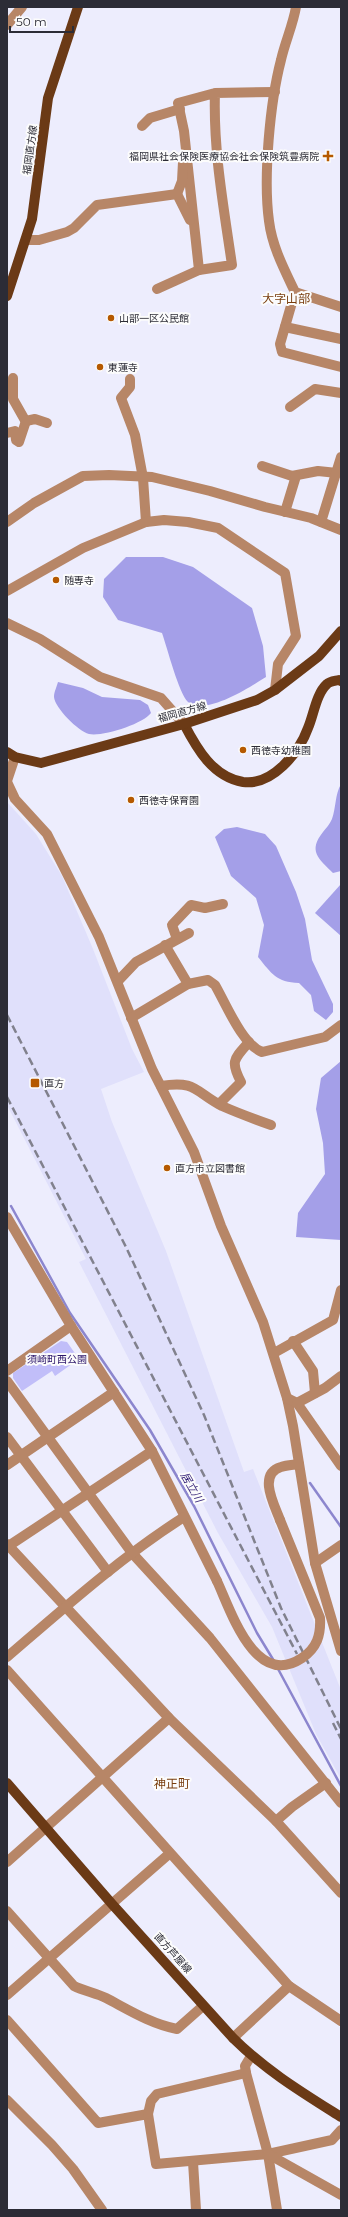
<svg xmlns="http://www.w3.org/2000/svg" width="348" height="2217" font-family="Montserrat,'Noto Sans JP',sans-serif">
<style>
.built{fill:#e0e0fb}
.green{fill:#c1bef9}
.forest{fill:#a49fe8}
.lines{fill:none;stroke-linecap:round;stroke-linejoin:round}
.stream{stroke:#8c86ce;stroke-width:2.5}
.minor{stroke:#b78667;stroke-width:10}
.major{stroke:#6b3a16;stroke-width:10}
.rail{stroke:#81818d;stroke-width:2.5;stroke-dasharray:8 4;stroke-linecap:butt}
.minor-bridge{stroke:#b78667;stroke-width:10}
.poi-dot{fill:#b55900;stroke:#fcfcfc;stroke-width:1.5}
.labels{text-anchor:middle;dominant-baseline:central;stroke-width:4;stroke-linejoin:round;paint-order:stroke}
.street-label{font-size:10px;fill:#2c2c36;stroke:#fcfcfc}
.poi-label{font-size:10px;fill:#2c2c36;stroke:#fcfcfc;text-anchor:start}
.park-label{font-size:10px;fill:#2c166a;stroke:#fcfcfc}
.water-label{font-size:11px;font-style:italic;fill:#38267a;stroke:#fcfcfc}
.quarter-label{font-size:12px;fill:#783d0e;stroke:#fcfcfc}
</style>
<rect width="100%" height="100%" fill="#ededfd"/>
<!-- built -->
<polygon class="built" points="7,802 36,834 62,876 93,949 132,1049 144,1072 101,1089 112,1122 166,1251 244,1472 253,1469 341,1690 341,1779 316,1734 272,1627 218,1533 79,1262 86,1259 7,1105"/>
<!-- green -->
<polygon class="green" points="61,1341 67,1342 79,1359 55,1376 52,1371 22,1391 13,1378 13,1373"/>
<!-- forest -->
<g class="forest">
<path d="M126 557H163L193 567 252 608 263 646 266 677C250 687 206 716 188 702 179 694 167 647 162 633L118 620 103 597 104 579Z"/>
<path d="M58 682 83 688 102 697 140 700 148 705 151 713C143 724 102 737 89 734 78 731 55 708 54 697 54 692 57 686 58 682Z"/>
<path d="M341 784V871L333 873C318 858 308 851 323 832 326 828 330 824 332 819 336 808 335 794 341 784Z"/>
<path d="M237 827 265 834 276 846 296 892 305 919 312 960 333 1004V1012L326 1020 314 1011 311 995 299 983C276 982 272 974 258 957L264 925 256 898 231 876 215 837 224 829Z"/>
<polygon points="341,884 341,936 315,913"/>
<polygon points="341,1061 341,1240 296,1237 298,1213 325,1174 323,1143 316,1109 321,1078"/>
</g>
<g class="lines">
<!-- stream -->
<g class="stream">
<polyline points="11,1206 70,1313 150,1430 194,1506 257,1633 274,1661"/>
<polyline points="310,1483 341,1527"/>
<polyline points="277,1667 341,1786"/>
</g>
<!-- minor -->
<g class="minor">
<path d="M296 7C293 25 285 42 281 60 270 102 263 178 269 221 272 246 284 269 295 292L341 307"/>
<polyline points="7,25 22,7"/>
<path d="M215 93C213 150 224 209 232 265L199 270 184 131 178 103 215 93 275 92"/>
<polyline points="142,126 150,118 180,109"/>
<polyline points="177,194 182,181 183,162"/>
<polyline points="26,240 39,240 67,232 74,228 97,205 177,194 190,220"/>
<polyline points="157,289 199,270"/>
<polyline points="295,292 280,344 282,352 341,367"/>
<polyline points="285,327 341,339"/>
<polyline points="13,378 13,399 26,422"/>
<polyline points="130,379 130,387 121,398 135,435 143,478 146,522"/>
<polyline points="290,407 315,389 341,393"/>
<polyline points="7,433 15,431 16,440 19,442 26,421 35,419 47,423"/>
<polyline points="262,466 292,476 318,471 337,473"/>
<polyline points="285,512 296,476"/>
<polyline points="7,522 34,503 83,476 109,475 152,477 210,491 265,507 311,518 341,530"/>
<polyline points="321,522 341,457"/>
<polyline points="7,591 83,548 146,522 164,520 188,522 218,528 285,573 296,636 278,664 275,690"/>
<polyline points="7,623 40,639 100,677 161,698 184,724"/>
<polyline points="7,781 15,757"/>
<polyline points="7,782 15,799 47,834 99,937 152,1069 194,1152 221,1226 263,1322 287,1398 293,1426 315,1563 341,1651"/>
<polyline points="177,939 172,925 191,905 205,908 223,904"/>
<polyline points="165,945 188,984"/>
<polyline points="118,981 136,962 189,933"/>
<path d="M131 1018 188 984 208 980 215 985C226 1004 242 1044 262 1052L325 1037 341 1025"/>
<path d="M161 1086C196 1080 195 1092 222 1106 238 1113 254 1119 271 1125"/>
<path d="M219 1104 241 1082C230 1061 234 1059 249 1042"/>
<polyline points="7,1217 71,1326 152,1451 217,1581"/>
<polyline points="293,1341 313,1371 315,1393"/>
<polyline points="274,1353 333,1320 341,1290"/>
<polyline points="7,1371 71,1326"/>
<polyline points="7,1381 132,1553 210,1638 341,1803"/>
<polyline points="287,1398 297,1403 341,1466"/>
<polyline points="297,1403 325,1388 341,1376"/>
<polyline points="7,1437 108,1572"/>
<polyline points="7,1465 114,1392"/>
<path d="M280 1520C275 1506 257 1474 281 1467 287 1465 293 1465 299 1464"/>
<polyline points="7,1544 169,1718 276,1821 341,1893"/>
<polyline points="7,1547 152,1451"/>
<polyline points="315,1563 341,1545"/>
<path d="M7 1657C64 1608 121 1557 184 1517"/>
<polyline points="7,1670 289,1986 341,2021"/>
<polyline points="276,1821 292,1807 326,1783"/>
<polyline points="7,1862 169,1718"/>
<path d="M7 1911 74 1986C84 1991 96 1993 106 1998 129 2010 151 2024 177 2029L203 2006"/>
<polyline points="7,1995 169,1854"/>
<polyline points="7,2020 98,2123 148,2114 156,2164 268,2154 332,2140 341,2130"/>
<polyline points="233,2038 289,1986"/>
<polyline points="251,2056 245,2066 246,2073 268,2154 277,2210"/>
<polyline points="7,2100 52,2145 73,2169 102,2210"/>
<polyline points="148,2114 151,2101 157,2094 246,2073"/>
<polyline points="268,2154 341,2195"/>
<polyline points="193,2162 196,2210"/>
</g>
<!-- major -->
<g class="major">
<polyline points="7,296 32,219 48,98 78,7"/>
<path d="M184 724C197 749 213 777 243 782 272 786 299 753 308 728 314 714 316 694 327 684 330 681 335 681 339 680L341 681"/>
<polyline points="7,752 15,757 41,763 184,724 257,700 275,690 319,656 341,631"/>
<path d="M7 1783 112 1904 233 2038C265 2070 303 2093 341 2117"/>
</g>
<!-- rail -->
<g class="rail">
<polyline points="7,1015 126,1247 204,1415 281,1608 341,1729"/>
<polyline points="7,1097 297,1654"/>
<polyline points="333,1723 341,1739"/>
</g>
<!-- minor-bridge -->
<path class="minor-bridge" d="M217 1581C231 1611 255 1689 302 1658 317 1648 321 1635 320 1618L280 1520"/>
</g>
<!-- markers -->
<g class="poi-dot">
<path d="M326 150h4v4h4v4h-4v4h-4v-4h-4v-4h4z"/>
<circle cx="111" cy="318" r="4"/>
<circle cx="100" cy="367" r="4"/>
<circle cx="56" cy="580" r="4"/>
<circle cx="243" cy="750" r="4"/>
<circle cx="131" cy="800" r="4"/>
<rect x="30" y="1078" width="10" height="10" rx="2"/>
<circle cx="167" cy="1168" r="4"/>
</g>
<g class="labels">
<!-- street labels -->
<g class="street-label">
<text transform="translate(30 150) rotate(-82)">福岡直方線</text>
<text transform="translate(182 712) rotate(-16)">福岡直方線</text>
<text transform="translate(173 1953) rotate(48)">直方芦屋線</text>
</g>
<!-- poi labels -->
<g class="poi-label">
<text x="319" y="156" text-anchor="end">福岡県社会保険医療協会社会保険筑豊病院</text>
<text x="119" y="318">山部一区公民館</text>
<text x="108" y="367">東蓮寺</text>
<text x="64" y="580">随専寺</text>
<text x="251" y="750">西徳寺幼稚園</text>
<text x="139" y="800">西徳寺保育園</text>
<text x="44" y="1083">直方</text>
<text x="175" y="1168">直方市立図書館</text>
</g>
<!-- park labels -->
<g class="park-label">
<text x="57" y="1359">須崎町西公園</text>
</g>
<!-- water labels -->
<g class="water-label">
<text transform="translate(192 1487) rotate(60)">居立川</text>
</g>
<!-- quarter labels -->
<g class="quarter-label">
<text x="286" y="298">大字山部</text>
<text x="172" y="1783">神正町</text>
</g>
</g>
<!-- border -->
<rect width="348" height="2217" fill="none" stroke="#2c2c36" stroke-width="16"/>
<!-- scale -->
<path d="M10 26v6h63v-6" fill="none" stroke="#2c2c36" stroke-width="2"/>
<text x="16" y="26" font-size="12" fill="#2c2c36" stroke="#fcfcfc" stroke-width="3" paint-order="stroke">50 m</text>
</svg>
